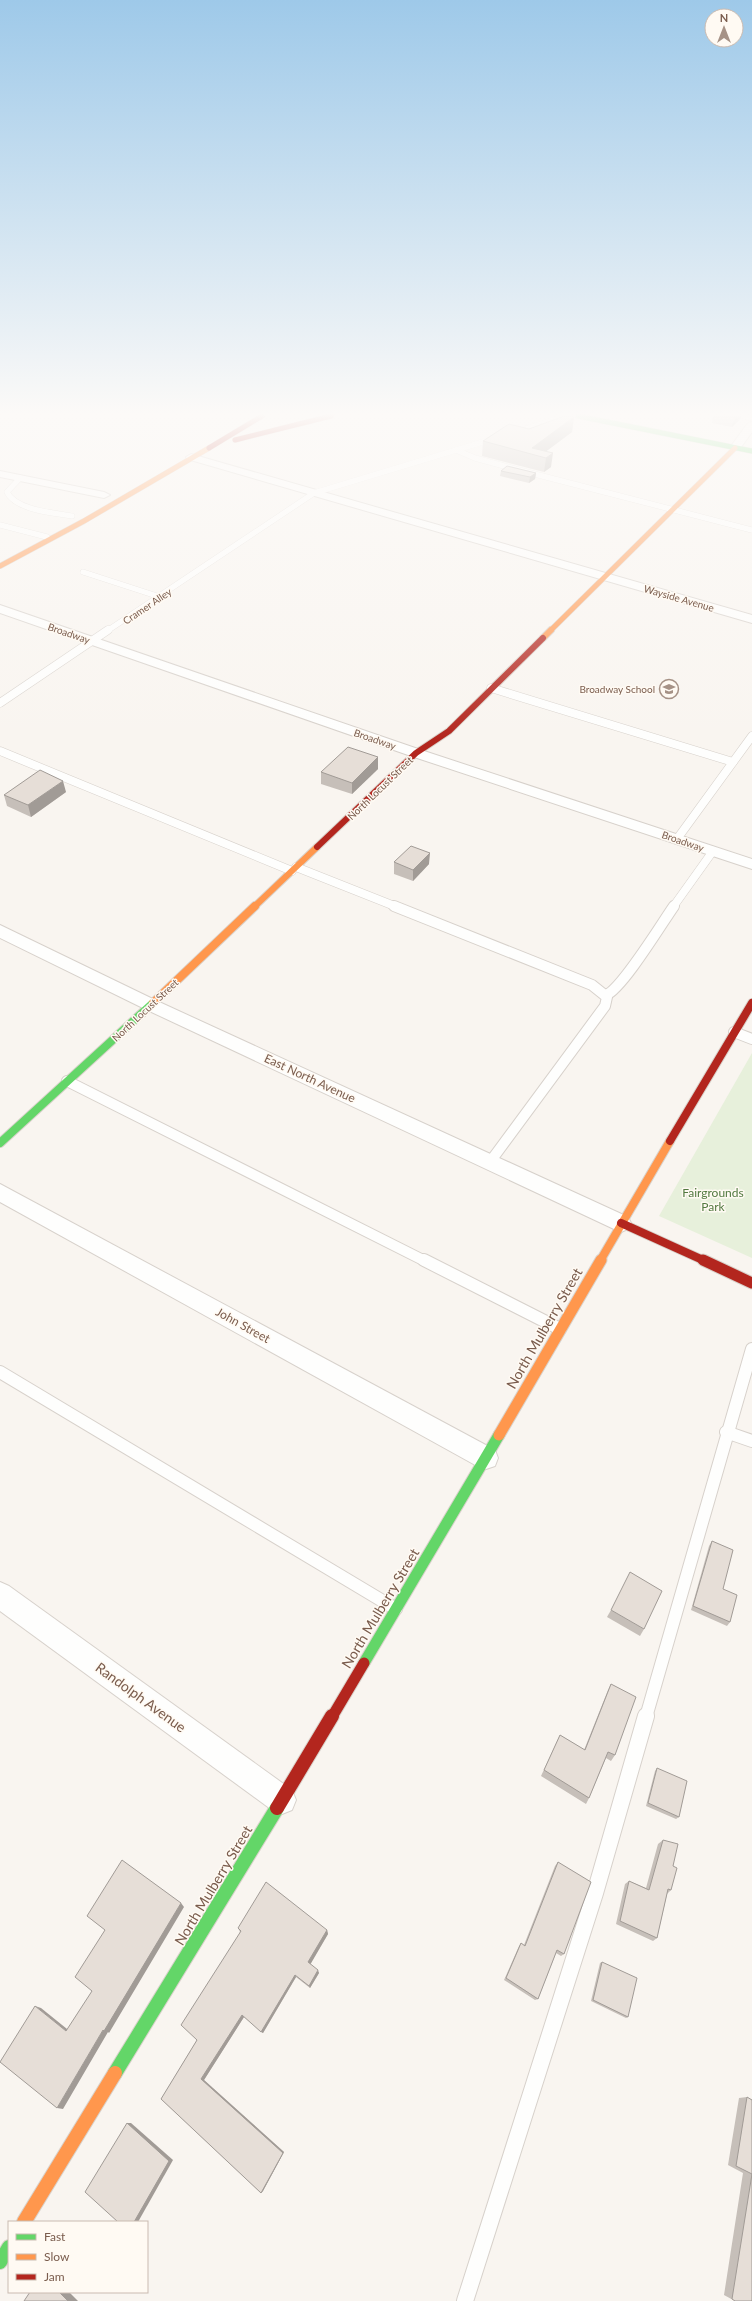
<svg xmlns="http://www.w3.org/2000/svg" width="752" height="2301" font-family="Lato,sans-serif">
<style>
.green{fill:#e7f0db}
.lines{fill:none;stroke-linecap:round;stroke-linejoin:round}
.lane-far4-casing{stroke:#d7d1cb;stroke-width:6}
.lane-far3-casing{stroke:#d7d1cb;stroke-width:9}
.lane-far2-casing{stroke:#d7d1cb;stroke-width:12}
.lane-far1-casing{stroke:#d7d1cb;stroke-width:14}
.lane-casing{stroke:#d7d1cb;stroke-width:18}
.street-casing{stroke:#d7d1cb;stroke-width:2}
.fast-far3-casing{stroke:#d9d2cb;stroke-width:6}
.fast-far2-casing{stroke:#d9d2cb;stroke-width:10}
.fast-far1-casing{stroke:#d9d2cb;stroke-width:13}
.fast-casing{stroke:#d9d2cb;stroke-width:16}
.slow-far4-casing{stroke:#d9d2cb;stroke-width:6}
.slow-far3-casing{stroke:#d9d2cb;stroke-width:8}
.slow-far2-casing{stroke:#d9d2cb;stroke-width:10}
.slow-far1-casing{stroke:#d9d2cb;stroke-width:13}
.slow-casing{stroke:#d9d2cb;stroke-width:16}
.jam-far4-casing{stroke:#d9d2cb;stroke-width:6}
.jam-far3-casing{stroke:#d9d2cb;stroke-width:8}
.jam-far2-casing{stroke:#d9d2cb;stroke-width:10}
.jam-far1-casing{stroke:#d9d2cb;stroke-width:13}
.jam-casing{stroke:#d9d2cb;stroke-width:16}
.lane-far4{stroke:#fefefd;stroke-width:5.5}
.lane-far3{stroke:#fefefd;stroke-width:8}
.lane-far2{stroke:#fefefd;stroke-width:10}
.lane-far1{stroke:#fefefd;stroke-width:12}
.lane{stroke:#fefefd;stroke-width:16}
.street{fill:#fefefd;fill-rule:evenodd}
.fast-far3{stroke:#63d668;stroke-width:5}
.fast-far2{stroke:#63d668;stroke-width:8}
.fast-far1{stroke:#63d668;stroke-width:11}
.fast{stroke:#63d668;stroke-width:14}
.slow-far4{stroke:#ff974d;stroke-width:5}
.slow-far3{stroke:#ff974d;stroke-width:6}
.slow-far2{stroke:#ff974d;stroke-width:8}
.slow-far1{stroke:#ff974d;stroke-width:11}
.slow{stroke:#ff974d;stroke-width:14}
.jam-far4{stroke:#b3261e;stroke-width:5}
.jam-far3{stroke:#b3261e;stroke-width:6}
.jam-far2{stroke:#b3261e;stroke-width:8}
.jam-far1{stroke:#b3261e;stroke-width:11}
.jam{stroke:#b3261e;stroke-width:14}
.wall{fill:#c6bfb9}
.shaded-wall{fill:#a19b96}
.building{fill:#e6ded7;stroke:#a19b96}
.labels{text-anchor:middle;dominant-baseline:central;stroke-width:3;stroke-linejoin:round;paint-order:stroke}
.far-street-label{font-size:10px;fill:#7a5c4d;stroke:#fffaf3}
.far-poi-label{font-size:10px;fill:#7a5c4d;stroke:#fffaf3;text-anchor:end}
.street-label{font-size:12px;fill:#7a5c4d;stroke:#fffaf3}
.park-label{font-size:12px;fill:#537a41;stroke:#fffaf3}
.near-street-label{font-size:14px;fill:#7a5c4d;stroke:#fffaf3}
</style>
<rect width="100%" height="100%" fill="#f9f5f0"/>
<!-- green -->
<polygon class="green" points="752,1053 752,1258 659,1216"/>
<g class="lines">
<defs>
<g id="lane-far4">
<polyline points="744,416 752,418"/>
<polyline points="515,432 566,416"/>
<polyline points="456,450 475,458 519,470 752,530"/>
<path d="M20 478 7 492C15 510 55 513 72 516"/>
<polyline points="0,525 47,537"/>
<polyline points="83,572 160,597"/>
<polyline points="107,631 314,493 496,438"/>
</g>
<g id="lane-far3">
<polyline points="491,688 733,762"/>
<polyline points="0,703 108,630"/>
<polyline points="0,751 292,871"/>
<polyline points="677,839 752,736"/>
<polyline points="296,867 397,907"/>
<polyline points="673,907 713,851"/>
</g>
<g id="lane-far2">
<polyline points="394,906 592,985 607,997 605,1006 490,1162"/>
<path d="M606 995C622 989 662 923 674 906"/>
<polyline points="734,1032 752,1039"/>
<polyline points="67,1081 425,1261"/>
</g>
<g id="lane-far1">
<polyline points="424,1260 560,1329"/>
<polyline points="0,1372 396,1609"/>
<polyline points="726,1432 752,1441"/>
<polyline points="646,1717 752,1349"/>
</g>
<polyline id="lane" points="465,2301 595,1893 646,1716"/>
<g id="street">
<polygon points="752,422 752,432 739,450 731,450 731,446 748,423"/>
<polygon points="191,454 752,615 752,623 187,459 186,457"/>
<polygon points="0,471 104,492 110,495 104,498 0,477"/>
<polygon points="0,605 421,750 752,859 752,869 411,756 0,613"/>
<polygon points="0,925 157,1001 628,1217 631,1223 628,1229 621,1232 614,1229 145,1009 0,938"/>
<polygon points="0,1184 495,1450 498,1458 495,1466 486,1469 477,1466 0,1202"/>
<polygon points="0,1582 9,1586 292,1790 296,1800 292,1810 282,1814 272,1810 0,1611"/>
</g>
<polyline id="fast-far3" points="578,416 752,451"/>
<polyline id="fast-far2" points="0,1143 153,1003"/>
<polyline id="fast-far1" points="364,1663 499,1435"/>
<g id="fast">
<polyline points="115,2073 277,1808"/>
<polyline points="0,2262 9,2247"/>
</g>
<g id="slow-far4">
<polyline points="0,566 84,521 209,448"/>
<polyline points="550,631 735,448"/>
</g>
<g id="slow-far3">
<polyline points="543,638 551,630"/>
<polyline points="254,907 317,847"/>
</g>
<g id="slow-far2">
<polyline points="153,1003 255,906"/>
<polyline points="600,1261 670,1141"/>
</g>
<polyline id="slow-far1" points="499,1435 601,1260"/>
<polyline id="slow" points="24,2222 115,2073"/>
<g id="jam-far4">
<polyline points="235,440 331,416"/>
<polyline points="209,448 262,416"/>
</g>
<polyline id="jam-far3" points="317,847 416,753 449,731 543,638"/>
<g id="jam-far2">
<polyline points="670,1141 752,1003"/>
<polyline points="621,1223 705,1261"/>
</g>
<g id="jam-far1">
<polyline points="703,1260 752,1283"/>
<polyline points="332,1717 364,1663"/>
</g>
<polyline id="jam" points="277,1808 332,1716"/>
</defs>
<!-- lane-far4 casing -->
<use href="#lane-far4" class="lane-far4-casing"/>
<!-- lane-far3 casing -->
<use href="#lane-far3" class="lane-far3-casing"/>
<!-- lane-far2 casing -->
<use href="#lane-far2" class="lane-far2-casing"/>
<!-- lane-far1 casing -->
<use href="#lane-far1" class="lane-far1-casing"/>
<!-- lane casing -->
<use href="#lane" class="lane-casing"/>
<!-- street casing -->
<use href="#street" class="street-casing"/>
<!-- fast-far3 casing -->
<use href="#fast-far3" class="fast-far3-casing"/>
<!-- fast-far2 casing -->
<use href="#fast-far2" class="fast-far2-casing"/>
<!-- fast-far1 casing -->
<use href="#fast-far1" class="fast-far1-casing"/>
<!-- fast casing -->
<use href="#fast" class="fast-casing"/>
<!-- slow-far4 casing -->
<use href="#slow-far4" class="slow-far4-casing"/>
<!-- slow-far3 casing -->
<use href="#slow-far3" class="slow-far3-casing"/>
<!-- slow-far2 casing -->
<use href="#slow-far2" class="slow-far2-casing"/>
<!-- slow-far1 casing -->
<use href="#slow-far1" class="slow-far1-casing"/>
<!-- slow casing -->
<use href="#slow" class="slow-casing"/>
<!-- jam-far4 casing -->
<use href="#jam-far4" class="jam-far4-casing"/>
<!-- jam-far3 casing -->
<use href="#jam-far3" class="jam-far3-casing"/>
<!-- jam-far2 casing -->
<use href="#jam-far2" class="jam-far2-casing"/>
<!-- jam-far1 casing -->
<use href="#jam-far1" class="jam-far1-casing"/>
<!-- jam casing -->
<use href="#jam" class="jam-casing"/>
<!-- lane-far4 -->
<use href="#lane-far4" class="lane-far4"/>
<!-- lane-far3 -->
<use href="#lane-far3" class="lane-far3"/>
<!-- lane-far2 -->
<use href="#lane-far2" class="lane-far2"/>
<!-- lane-far1 -->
<use href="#lane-far1" class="lane-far1"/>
<!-- lane -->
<use href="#lane" class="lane"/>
<!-- street -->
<use href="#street" class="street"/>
<!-- fast-far3 -->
<use href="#fast-far3" class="fast-far3"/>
<!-- fast-far2 -->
<use href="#fast-far2" class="fast-far2"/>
<!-- fast-far1 -->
<use href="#fast-far1" class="fast-far1"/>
<!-- fast -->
<use href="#fast" class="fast"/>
<!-- slow-far4 -->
<use href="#slow-far4" class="slow-far4"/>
<!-- slow-far3 -->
<use href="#slow-far3" class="slow-far3"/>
<!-- slow-far2 -->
<use href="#slow-far2" class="slow-far2"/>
<!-- slow-far1 -->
<use href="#slow-far1" class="slow-far1"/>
<!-- slow -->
<use href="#slow" class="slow"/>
<!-- jam-far4 -->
<use href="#jam-far4" class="jam-far4"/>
<!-- jam-far3 -->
<use href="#jam-far3" class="jam-far3"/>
<!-- jam-far2 -->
<use href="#jam-far2" class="jam-far2"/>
<!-- jam-far1 -->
<use href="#jam-far1" class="jam-far1"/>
<!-- jam -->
<use href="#jam" class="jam"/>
</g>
<!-- wall -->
<g class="wall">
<polygon points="713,416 741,416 741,418 732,427 712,423"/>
<polygon points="574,417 572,432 546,451 551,467 544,472 482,456 483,441 529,429"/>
<polygon points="501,471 536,473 535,479 529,483 500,476"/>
<polygon points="378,757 378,769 352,794 321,784 321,772"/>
<polygon points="66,792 31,817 7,806 4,795"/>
<polygon points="394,862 429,864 413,881 394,874"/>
<polygon points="712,1541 723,1589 730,1622 727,1626 691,1610 709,1546"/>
<polygon points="611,1610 644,1629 640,1636 607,1617"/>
<polygon points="611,1684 615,1755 611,1761 606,1758 589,1798 586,1804 541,1776 560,1735 584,1750 608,1690"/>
<polygon points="657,1768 679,1817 676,1819 646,1806 655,1771"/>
<polygon points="663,1840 673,1866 671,1890 667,1894 657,1938 653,1941 616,1924 625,1884 629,1881 646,1888 658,1844"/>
<polygon points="558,1862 564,1954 561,1956 556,1953 538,1999 535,2000 504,1980 519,1946 521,1943 524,1945 555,1866"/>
<polygon points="238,1928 327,1930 328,1934 310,1964 319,1973 310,1988 296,1977 263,2033 244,2017 204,2080 284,2152 263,2191 261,2193 161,2099 197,2040 240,1932"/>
<polygon points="602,1962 628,2017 626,2018 591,2001 600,1963"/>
<polygon points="747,2097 752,2100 752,2301 735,2301 724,2295 743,2173 728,2165 739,2098"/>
</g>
<!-- shaded-wall -->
<g class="shaded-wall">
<polygon points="735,416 741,416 741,418 732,427"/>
<polygon points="574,417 572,432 540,456 532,448"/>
<polygon points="553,453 551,467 544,472 546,458"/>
<polygon points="536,473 535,479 529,483 530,477"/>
<polygon points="378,757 378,769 352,794 352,783"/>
<polygon points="63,781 66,792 31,817 28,805"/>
<polygon points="430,853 429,864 413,881 413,870"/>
<polygon points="181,1903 184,1907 109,2033 108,2032 63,2109 57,2108 103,2030"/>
<polygon points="327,1930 328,1934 310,1965 308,1962"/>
<polygon points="318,1970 319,1973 310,1988 309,1986"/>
<polygon points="295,1975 296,1977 263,2033 261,2032"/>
<polygon points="35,2006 41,2008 72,2033 66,2031"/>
<polygon points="242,2015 244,2017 204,2080 284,2152 263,2191 261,2193 201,2079"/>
<polygon points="127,2123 131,2123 173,2160 138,2222 134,2222"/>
<polygon points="59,2292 69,2292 78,2301 68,2301"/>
</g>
<!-- building -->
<g class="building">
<polygon points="564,416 573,416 574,417 532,448 553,453 546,458 483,441 509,424 529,429"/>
<polygon points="507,466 536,473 530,477 501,471"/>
<polygon points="348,747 378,757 352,783 321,772"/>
<polygon points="40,770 63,781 28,805 4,795"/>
<polygon points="411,846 430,853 413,870 394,862"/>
<polygon points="712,1541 733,1550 723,1589 737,1595 730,1622 693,1606"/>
<polygon points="630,1572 662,1591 644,1629 611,1610"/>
<polygon points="611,1684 636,1697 615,1755 608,1752 589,1798 544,1770 560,1735 585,1750"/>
<polygon points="657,1768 687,1781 679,1817 648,1803"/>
<polygon points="663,1840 678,1844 673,1866 677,1868 671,1890 668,1889 657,1938 620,1921 629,1881 649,1890"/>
<polygon points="122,1860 181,1903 104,2031 103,2030 57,2108 0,2062 35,2006 66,2031 92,1991 75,1977 105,1930 87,1916"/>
<polygon points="558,1862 591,1882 564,1954 557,1950 538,1999 506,1978 521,1943 525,1946"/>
<polygon points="266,1882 327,1930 308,1962 318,1970 309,1986 295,1975 261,2032 242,2015 201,2079 283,2153 261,2193 161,2099 197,2040 181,2025 241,1931 238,1928"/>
<polygon points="602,1962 637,1978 628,2017 593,2000"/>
<polygon points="747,2097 752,2100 752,2301 735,2301 732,2299 752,2174 736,2166"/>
<polygon points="127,2123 169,2161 134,2222 118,2222 85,2192"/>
<polygon points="30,2292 59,2292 68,2301 24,2301"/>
</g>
<!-- sky -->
<linearGradient id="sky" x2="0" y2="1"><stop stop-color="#9ec9e9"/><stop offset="0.56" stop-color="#fcfaf8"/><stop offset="1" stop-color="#fcfaf8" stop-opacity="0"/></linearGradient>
<rect width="752" height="739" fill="url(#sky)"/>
<!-- icons -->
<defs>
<symbol id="school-ring" viewBox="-11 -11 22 22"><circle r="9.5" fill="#fffaf3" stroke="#a69286" stroke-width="1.5"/><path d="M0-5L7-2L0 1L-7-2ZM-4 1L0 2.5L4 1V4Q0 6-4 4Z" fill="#a69286"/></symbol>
</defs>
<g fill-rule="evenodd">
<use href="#school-ring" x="658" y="678" width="22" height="22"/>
</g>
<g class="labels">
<!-- far-street labels -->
<g class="far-street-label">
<text transform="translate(679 598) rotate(16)">Wayside Avenue</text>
<text transform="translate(147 606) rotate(-34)">Cramer Alley</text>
<text transform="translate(69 633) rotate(19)">Broadway</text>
<text transform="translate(375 739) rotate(19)">Broadway</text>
<text transform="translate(380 788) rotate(-44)">North Locust Street</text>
<text transform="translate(683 841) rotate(19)">Broadway</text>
<text transform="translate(145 1010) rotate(-43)">North Locust Street</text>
</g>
<!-- far-poi labels -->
<g class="far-poi-label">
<text x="655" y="689">Broadway School</text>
</g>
<!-- street labels -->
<g class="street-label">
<text transform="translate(310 1078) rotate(25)">East North Avenue</text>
<text transform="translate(243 1325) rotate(29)">John Street</text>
</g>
<!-- park labels -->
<g class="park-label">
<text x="713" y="1192">Fairgrounds<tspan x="713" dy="14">Park</tspan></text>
</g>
<!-- near-street labels -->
<g class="near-street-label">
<text transform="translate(544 1328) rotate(-60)">North Mulberry Street</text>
<text transform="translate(380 1608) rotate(-59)">North Mulberry Street</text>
<text transform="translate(141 1697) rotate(36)">Randolph Avenue</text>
<text transform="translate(213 1885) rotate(-59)">North Mulberry Street</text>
</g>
</g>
<!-- legend -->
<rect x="8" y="2221" width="140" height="72" fill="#fffaf3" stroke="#cabbb1"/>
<rect x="16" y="2234" width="20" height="6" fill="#63d668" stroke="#cabbb1"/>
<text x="44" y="2241" font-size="12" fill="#7a5c4d">Fast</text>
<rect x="16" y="2254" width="20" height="6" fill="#ff974d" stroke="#cabbb1"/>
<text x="44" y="2261" font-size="12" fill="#7a5c4d">Slow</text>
<rect x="16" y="2274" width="20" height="6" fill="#b3261e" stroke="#cabbb1"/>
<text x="44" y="2281" font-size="12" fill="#7a5c4d">Jam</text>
<!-- north arrow -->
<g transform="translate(724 28)"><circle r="19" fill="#fffaf3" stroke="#cabbb1"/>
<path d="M0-3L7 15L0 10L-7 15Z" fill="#a69286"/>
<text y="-6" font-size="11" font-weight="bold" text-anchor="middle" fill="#7a5c4d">N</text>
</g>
</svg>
